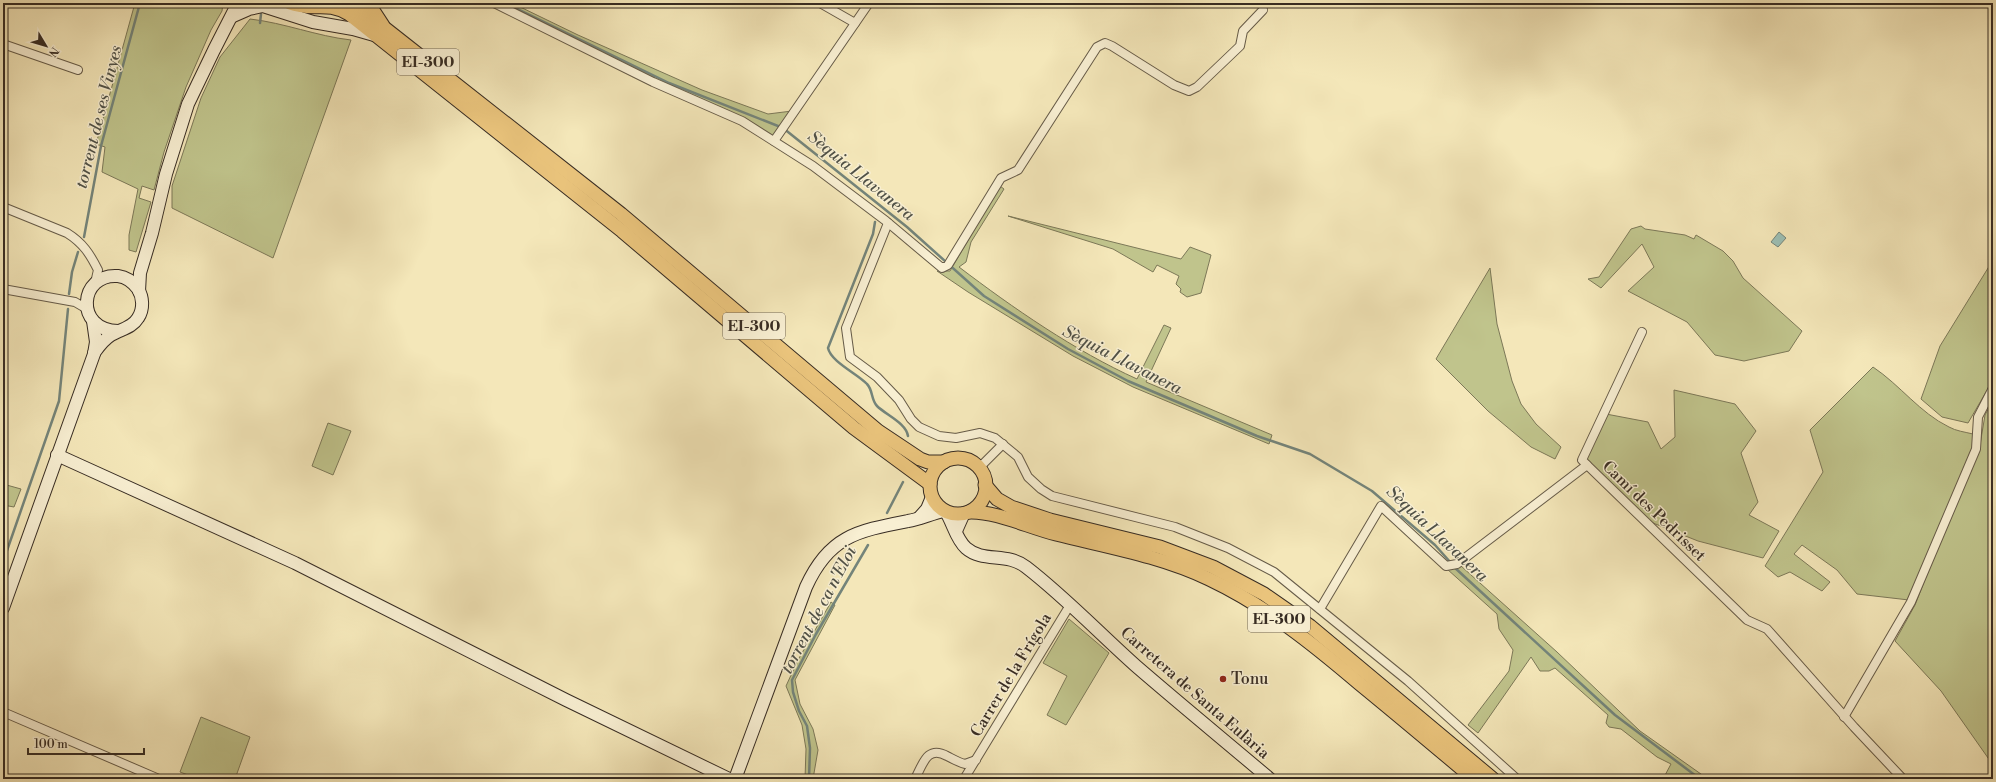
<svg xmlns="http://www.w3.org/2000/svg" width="1996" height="782" font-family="'Libre Bodoni',serif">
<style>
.green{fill:#c0c48c;stroke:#7c7858}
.water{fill:#9cbfb4;stroke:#74847a}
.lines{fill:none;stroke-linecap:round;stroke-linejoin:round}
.stream{stroke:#74847a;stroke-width:2.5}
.street-casing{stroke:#665b48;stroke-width:10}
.secondary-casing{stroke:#372c23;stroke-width:14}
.primary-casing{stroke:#372c23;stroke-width:15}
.highway-casing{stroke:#372c23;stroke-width:17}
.street{stroke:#f8efd2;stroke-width:8}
.secondary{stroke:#f8efd2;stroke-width:12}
.primary{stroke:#eac47c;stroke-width:13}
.highway{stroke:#eac47c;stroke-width:15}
.poi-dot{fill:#8f2418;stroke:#f8efd2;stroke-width:1.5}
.labels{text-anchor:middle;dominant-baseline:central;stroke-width:3;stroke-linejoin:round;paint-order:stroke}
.shield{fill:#f8efd2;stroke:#716658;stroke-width:1}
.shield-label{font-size:15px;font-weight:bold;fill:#372c23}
.street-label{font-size:16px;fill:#372c23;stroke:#f8efd2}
.poi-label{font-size:16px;fill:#372c23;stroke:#f8efd2;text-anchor:start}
.water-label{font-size:17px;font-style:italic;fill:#505147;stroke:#f8efd2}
</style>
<rect width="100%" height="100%" fill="#f4e7b9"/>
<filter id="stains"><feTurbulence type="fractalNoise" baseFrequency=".005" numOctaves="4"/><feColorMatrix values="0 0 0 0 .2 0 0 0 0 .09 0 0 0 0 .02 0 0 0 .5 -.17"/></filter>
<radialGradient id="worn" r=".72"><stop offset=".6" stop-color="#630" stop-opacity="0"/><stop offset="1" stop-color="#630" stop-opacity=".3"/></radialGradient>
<!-- green -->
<g class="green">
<polygon points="135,3 223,3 222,11 211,30 186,87 164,152 154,190 142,186 139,198 151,202 136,252 129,250 129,235 138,189 102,172 105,147 96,144"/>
<polygon points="499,3 512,3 578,35 702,90 768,114 792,111 773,137"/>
<path d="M250 19C285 23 316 36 351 40L273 258 172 208V186L201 98 220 57Z"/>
<path d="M1000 186 1004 189 971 242 966 262 959 267C1013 308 1075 351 1137 379L1164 325 1171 328 1146 382 1272 435 1269 444 1133 387 1073 356 968 292 937 271H950Z"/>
<polygon points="1008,216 1181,259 1190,247 1211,255 1201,293 1187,297 1180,292 1181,289 1176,284 1179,276 1157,265 1153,272 1113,249"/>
<polygon points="1641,226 1645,229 1685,235 1694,239 1696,235 1723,251 1733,261 1743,278 1802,331 1789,351 1744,361 1715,355 1687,322 1628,291 1654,267 1642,244 1601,288 1588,279 1599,277 1631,229"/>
<polygon points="1993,260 1993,380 1968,423 1942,417 1921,399 1940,346"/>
<polygon points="1490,268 1497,324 1512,381 1521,404 1536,424 1561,447 1555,459 1531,447 1488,411 1436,359"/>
<path d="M1873 367C1900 385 1920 413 1949 427 1956 431 1965 432 1973 434V448L1909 600 1857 594 1837 570 1802 545 1794 554 1830 582 1822 591 1790 572 1778 577 1765 566 1823 472 1810 430Z"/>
<polygon points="1674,390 1735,404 1756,431 1741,453 1758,502 1749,515 1779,531 1763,558 1698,541 1653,523 1586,459 1606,414 1648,422 1661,449 1675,437"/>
<polygon points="1993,400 1993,765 1941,691 1895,641 1915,605 1947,523 1979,451 1985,415"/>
<polygon points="328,423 351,431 333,475 312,466"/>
<polygon points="3,484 21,489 14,507 3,505"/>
<polygon points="1461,566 1557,652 1640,731 1708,779 1663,779 1671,764 1657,757 1621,729 1609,727 1606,723 1608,715 1555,668 1549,671 1540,671 1531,657 1478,733 1468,725 1509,671 1513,650 1499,629 1497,614 1447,569"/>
<polygon points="831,602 835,605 795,680 800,704 813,729 818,750 813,779 805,779 806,749 802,725 786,686 798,660"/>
<polygon points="1069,619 1109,653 1066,725 1047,715 1067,676 1043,663"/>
<polygon points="201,717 250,737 235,779 199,779 180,772"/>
</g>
<!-- water -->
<polygon class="water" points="1779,232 1786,238 1778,247 1771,242"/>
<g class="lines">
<!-- stream -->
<g class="stream">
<polyline points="505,3 669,83 783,128 907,227 984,296 1068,349 1128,381 1257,436 1310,454 1372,491 1435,545 1451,563"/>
<polyline points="260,23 261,14"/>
<path d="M875 222 873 234 828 348C831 362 858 374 867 384 873 390 871 400 877 406 886 415 906 423 908 436"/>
<polyline points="84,237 101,146 140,3"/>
<polyline points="69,294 72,272 78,252"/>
<polyline points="887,513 903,482"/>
<polyline points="3,562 59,401 68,309"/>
<polyline points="1454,567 1615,715 1700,779"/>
<polyline points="809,779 810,748 807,726 799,711 793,692 792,680 816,634 868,545"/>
</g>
<defs>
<g id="street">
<polyline points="99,3 100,3"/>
<polyline points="494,3 653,82 742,121 813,166 886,221 942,268 948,265 1001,178 1018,170 1097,47 1105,43 1112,46 1174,85 1189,91 1197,87 1240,46 1243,31 1263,10"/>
<polyline points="820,3 855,23"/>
<polyline points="3,44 78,70"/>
<polyline points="774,141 869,3"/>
<path d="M3 207 67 233C83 243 90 254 98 270L95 283"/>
<polyline points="888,223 846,328 850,357 877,377 899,400 911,419 919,427 939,436 956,438 980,433 995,438 1018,457 1028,477 1041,489 1052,496 1175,527 1228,548 1274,572 1408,681 1517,779"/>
<polyline points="3,289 75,302 87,309"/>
<polyline points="1587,465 1582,460 1642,332"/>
<polyline points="979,468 1003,444"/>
<polyline points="1320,609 1381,506 1446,566 1457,564 1587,465 1747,620 1767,629 1854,727 1903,779"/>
<polyline points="3,712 159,779"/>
<polyline points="1844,717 1911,602 1976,449 1978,417 1993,388"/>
<path d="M915 779C923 764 927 745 947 756 953 759 958 762 965 764L976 760"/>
<polyline points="964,779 1070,605"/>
</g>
<g id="secondary">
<polyline points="233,16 249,9 263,6 313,22 353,29 374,35"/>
<polyline points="139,291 140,273 152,233 166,174 188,104 214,50 238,3"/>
<path d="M94 353C99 346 103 340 111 335 121 329 132 328 138 318 144 309 143 297 138 289 133 282 126 277 118 276 79 273 74 330 118 331"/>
<polyline points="57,455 295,563 566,700 729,779"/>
<path d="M946 512C953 523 956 539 966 548 983 563 1007 552 1026 567 1065 597 1099 633 1136 666 1180 704 1225 741 1270 779"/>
<polyline points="919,518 927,509 932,497"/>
<polyline points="956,531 964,513"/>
<polyline points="3,608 94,354 96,342 93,321"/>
<path d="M735 779 806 587C829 536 857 531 908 521 921 519 932 513 944 511"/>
</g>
<g id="primary">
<path d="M290 3C313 12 326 0 349 14L622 231 854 428 930 484"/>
<polyline points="350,3 382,26 621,214 878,431 920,459 928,462 944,462"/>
<circle cx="958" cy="486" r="28"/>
<polyline points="985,485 997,499 1011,507 1050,520 1160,547 1213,567 1264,594 1310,626 1493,779"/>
<path d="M969 512C996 511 1028 527 1056 534 1108 547 1161 556 1209 579 1266 606 1313 644 1360 684 1398 715 1436 747 1474 779"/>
</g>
<polyline id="highway" points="367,3 382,26"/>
</defs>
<!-- street casing -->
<use href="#street" class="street-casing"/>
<!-- secondary casing -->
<use href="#secondary" class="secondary-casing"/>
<!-- primary casing -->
<use href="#primary" class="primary-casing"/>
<!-- highway casing -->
<use href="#highway" class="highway-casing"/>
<!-- street -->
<use href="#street" class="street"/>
<!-- secondary -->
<use href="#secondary" class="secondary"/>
<!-- primary -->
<use href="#primary" class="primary"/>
<!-- highway -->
<use href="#highway" class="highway"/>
</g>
<!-- markers -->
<circle class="poi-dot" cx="1223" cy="679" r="4"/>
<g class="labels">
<!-- shield labels -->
<g class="shield">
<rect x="397" y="49" width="62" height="26" rx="3"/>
<rect x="723" y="313" width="62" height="26" rx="3"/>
<rect x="1248" y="606" width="62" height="26" rx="3"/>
</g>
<g class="shield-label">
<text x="428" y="62">EI-300</text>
<text x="754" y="326">EI-300</text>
<text x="1279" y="619">EI-300</text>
</g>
<!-- street labels -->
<g class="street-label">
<text transform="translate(1654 511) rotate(44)">Camí des Pedrisset</text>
<text transform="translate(1011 675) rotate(-59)">Carrer de la Frígola</text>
<text transform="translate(1195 693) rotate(41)">Carretera de Santa Eulària</text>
</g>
<!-- poi labels -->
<g class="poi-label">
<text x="1231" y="679">Tonu</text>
</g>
<!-- water labels -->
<g class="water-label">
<text transform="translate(99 117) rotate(-76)">torrent de ses Vinyes</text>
<text transform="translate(861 176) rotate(39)">Sèquia Llavanera</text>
<text transform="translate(1122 360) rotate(27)">Sèquia Llavanera</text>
<text transform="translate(1437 534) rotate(43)">Sèquia Llavanera</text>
<text transform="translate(819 610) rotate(-62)">torrent de ca n'Eloi</text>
</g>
</g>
<!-- margin -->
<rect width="1996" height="782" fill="none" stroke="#f4e7b9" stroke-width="16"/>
<rect x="4" y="4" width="1988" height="774" fill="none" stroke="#372c23" stroke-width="2"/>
<rect x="8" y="8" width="1980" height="766" fill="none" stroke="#372c23"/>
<!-- north arrow -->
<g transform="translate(46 46) rotate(128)" stroke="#f8efd2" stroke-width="3" paint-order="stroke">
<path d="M0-3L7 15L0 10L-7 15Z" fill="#372c23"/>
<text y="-6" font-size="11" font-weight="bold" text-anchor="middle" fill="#372c23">N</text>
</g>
<!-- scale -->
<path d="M28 748v6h116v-6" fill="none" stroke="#372c23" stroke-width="2"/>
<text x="34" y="748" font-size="12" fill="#372c23" stroke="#f8efd2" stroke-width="3" paint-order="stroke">100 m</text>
<rect width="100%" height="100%" filter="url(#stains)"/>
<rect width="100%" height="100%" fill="url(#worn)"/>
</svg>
